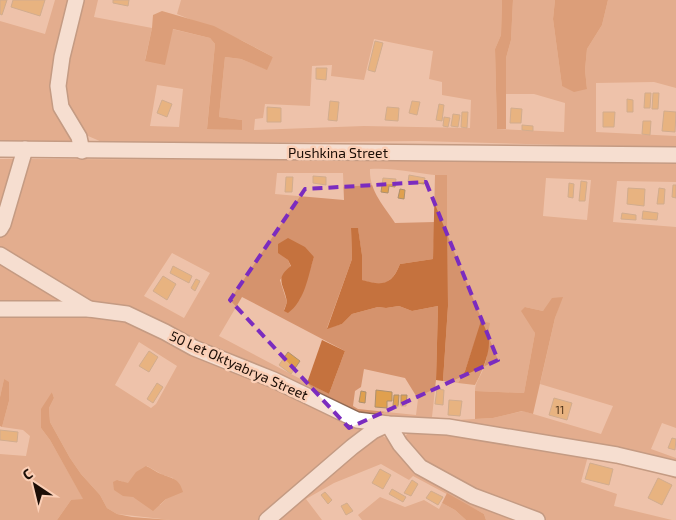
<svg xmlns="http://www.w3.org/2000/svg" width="676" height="520" font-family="'Exo 2',sans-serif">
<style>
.green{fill:#d5936d;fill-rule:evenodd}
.forest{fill:#c5723e}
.building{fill:#e0a04e;stroke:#ae906d}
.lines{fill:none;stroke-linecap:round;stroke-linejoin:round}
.minor-casing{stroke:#916a54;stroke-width:18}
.minor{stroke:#fff;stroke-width:15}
.marked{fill:none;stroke:#7b2cbf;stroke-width:4;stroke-dasharray:10 6;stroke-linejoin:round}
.labels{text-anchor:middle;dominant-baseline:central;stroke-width:5;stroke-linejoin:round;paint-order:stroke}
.number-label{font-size:11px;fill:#4d3218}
.street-label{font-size:14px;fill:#1c0e06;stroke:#fbcfb6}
</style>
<rect width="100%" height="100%" fill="#eec2aa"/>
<!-- green -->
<g class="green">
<polygon points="55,0 71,0 55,81 74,139 71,145 0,144 0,21 45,34"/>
<path d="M79 0H98L94 17 152 28 145 60 172 29 210 38 215 44 207 128 241 130 242 120 219 117 225 57 241 59 266 69 273 57 243 41 177 14 181 0H502L501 35 495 49 497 129 564 132 565 103 534 94H506V58L511 40 513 0H555L553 19 562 86 587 89 585 70 587 49 602 25 608 0H676V88L654 82 596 83V132L676 136V148L419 141 151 144 102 142 88 136 74 122 65 106 66 58ZM374 39 433 51 429 79 442 82V95L471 100 470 128 364 126 254 130 255 119 263 118 265 104 310 106 312 66 332 65 331 76 364 80ZM157 85 183 89 179 127 150 126Z"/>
<path d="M0 159 521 160 676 164V182L617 181 613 222 676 227V428L662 423 651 449 676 458V464L380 420 352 411 127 318 367 426 389 440 422 470 527 520H486L484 514 413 476 409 480 381 464 334 483 306 499 322 520H171L117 514 107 508 100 495 81 474 70 458 50 422 49 408 54 398 52 392 41 428 50 440 84 500H71L57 520H0V454L26 456 30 436 23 430 2 427 9 401 4 379 0 397ZM370 169C395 167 422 175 447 176L448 306 443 381 458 383 465 371 482 321C489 341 490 352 482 372 479 379 475 383 475 391L524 393 535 333 525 307 543 311 562 297 555 318 540 384 613 406 601 434 523 411 493 418 475 419 456 420 432 417 436 380 438 306 412 311 399 306 386 308 378 307 352 314 342 324 327 328 352 259 351 228 358 229 362 255 361 280C382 286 391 286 400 264L433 259 435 222 395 223C384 206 369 191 370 169ZM277 173H343L344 200 275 194ZM546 178 591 180 587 220 543 216ZM278 244 314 257 300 299 284 310 287 302 280 280 291 267 288 260 278 252ZM172 253 210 273 184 318 144 296ZM242 297 345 351 329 394 219 336ZM139 342 177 366 156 404 151 408 115 385ZM364 369 405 378 418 399 416 415 358 409 353 406 355 391 361 387ZM147 466 163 475 173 478 166 499 160 505 133 497 118 480 128 484Z"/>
<path d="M413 430 452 432 621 458 676 472V479C647 467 618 460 588 456L581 482 617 494 614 506 672 520H541L503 502 477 494 463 488 424 464 410 451 405 443 406 435Z"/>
<polygon points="380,497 405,507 424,500 439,509 442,503 455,510 466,520 362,520 358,515"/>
</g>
<!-- forest -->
<g class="forest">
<polygon points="502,0 513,0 511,40 506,58 506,129 497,129 495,49 501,35"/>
<polygon points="555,0 608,0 602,25 587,49 585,70 587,89 574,92 562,86 553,19"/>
<polygon points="162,11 214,26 273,57 267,70 241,59 225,57 219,117 242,120 242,130 207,129 215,44 210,38 173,29 165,65 145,61 152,28 153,15"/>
<path d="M435 175H447L448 306 443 381 436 380 438 306 412 311 399 306 386 308 378 307 352 314 342 324 327 329 352 259 351 228H358L362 255V280C382 286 392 285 400 264L433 259Z"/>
<path d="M288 238 305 247 314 257C308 276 305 301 288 313L284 311 287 302C284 284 274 279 291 266L288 260 278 253V244Z"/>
<polygon points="563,297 555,318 533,414 522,411 493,418 475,419 475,391 524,393 535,333 521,311 525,307 543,311 552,298"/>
<path d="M481 321 490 323C488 333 489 333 489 343 489 356 481 374 475 385L458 383 465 371Z"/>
<polygon points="322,340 345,351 329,394 307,383"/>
<polygon points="4,379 9,382 9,401 2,427 0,426 0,397"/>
<polygon points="52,392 54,398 49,408 50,422 70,458 81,474 100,495 107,508 117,514 132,517 171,520 57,520 71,500 83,499 50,440 41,428 41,409"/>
<path d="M146 466C151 468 156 472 161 474 173 479 179 478 183 492L166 499 153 511 133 497 123 496 114 490 113 482 117 480 128 483 136 472Z"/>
<polygon points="447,493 484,514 486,520 466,520 455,510 442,503"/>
</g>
<!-- building -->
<g class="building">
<polygon points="0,0 7,0 2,15 0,14"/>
<polygon points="13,0 45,0 40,16 11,7"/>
<polygon points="113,0 129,0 128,6 113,3"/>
<polygon points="375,41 383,43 375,72 368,70"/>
<polygon points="316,68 327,68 326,80 316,79"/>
<polygon points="645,93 651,93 650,108 644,108"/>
<polygon points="653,93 659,93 658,109 652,109"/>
<polygon points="627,99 633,100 633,112 627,112"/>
<polygon points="162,100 172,104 167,117 157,113"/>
<polygon points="330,101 339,102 337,121 328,120"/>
<polygon points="412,101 420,102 417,115 409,113"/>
<polygon points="439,104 444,105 442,121 436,120"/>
<polygon points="267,107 281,108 281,122 267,122"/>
<polygon points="387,107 399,108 398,121 385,120"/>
<polygon points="511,108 522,109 521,123 510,123"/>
<polygon points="664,111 676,112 675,132 662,131"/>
<polygon points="462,112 468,112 467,128 461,127"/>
<polygon points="603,112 615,112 614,127 603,127"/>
<polygon points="453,114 460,115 458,127 451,126"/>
<polygon points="444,117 450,118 448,127 443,126"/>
<polygon points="643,121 651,121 650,135 642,134"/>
<polygon points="522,125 533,126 533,131 522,130"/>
<polygon points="409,175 425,178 424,184 408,182"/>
<polygon points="313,176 326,177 326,185 313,183"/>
<polygon points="286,177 293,177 292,192 285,192"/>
<polygon points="383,178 396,179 395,187 389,186 388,193 381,192"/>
<polygon points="581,181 587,182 585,201 579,201"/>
<polygon points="569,183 574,184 573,198 568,197"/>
<polygon points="673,185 676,185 676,198 672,197"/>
<polygon points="628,188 645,189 644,206 627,204"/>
<polygon points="659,188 665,189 664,204 657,204"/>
<polygon points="400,189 405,190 404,199 398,198"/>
<polygon points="643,211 658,213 657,220 642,219"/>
<polygon points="622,213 636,215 636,220 621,219"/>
<polygon points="173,266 192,276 189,283 170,273"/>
<polygon points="163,276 176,284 167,300 153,291"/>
<polygon points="196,279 200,281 195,291 191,288"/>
<polygon points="149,351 158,357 149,372 139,366"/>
<polygon points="288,352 300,361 291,374 279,365"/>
<polygon points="157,383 163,387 153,403 147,399"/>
<polygon points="437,389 444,390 443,405 435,404"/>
<polygon points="376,390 392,392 392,401 387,401 387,408 375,407"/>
<polygon points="361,391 366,392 365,403 359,402"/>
<polygon points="394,395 399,395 398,407 393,406"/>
<polygon points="401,395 407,395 406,406 401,406"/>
<polygon points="554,398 572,403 567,420 549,415"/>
<polygon points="449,400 462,401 460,416 448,415"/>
<polygon points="0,430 18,432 17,442 0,440"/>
<polygon points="672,438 676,439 675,450 668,448"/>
<polygon points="590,463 613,469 609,485 585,479"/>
<polygon points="380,469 391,475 383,489 372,483"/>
<polygon points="658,478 672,485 662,505 648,498"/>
<polygon points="412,480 418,484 411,496 404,493"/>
<polygon points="392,489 406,497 403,502 389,494"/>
<polygon points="431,491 443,497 438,505 426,498"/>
<polygon points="325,492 332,500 328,504 321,495"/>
<polygon points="347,503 353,511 346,515 341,506"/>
</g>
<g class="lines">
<defs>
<g id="minor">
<polyline points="76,0 62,57 58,86 61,107 79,137 82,151"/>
<polyline points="0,149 676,155"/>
<polyline points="0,229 3,224 25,149"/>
<polyline points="0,255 89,309"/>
<polyline points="0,309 89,309 127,314 165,332 194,348 274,380 357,420 388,424 448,427 617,455 676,469"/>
<polyline points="267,520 352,447 373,431 388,424 400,444 420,467 473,496 537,520"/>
</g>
</defs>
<!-- minor casing -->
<use href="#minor" class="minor-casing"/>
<!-- minor -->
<use href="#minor" class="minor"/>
</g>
<!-- marked area -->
<path d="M0 0H676V520H0ZM426 182 498 360 349 428 230 300 305 189Z" fill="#eec2aa" fill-opacity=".55" fill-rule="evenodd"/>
<path class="marked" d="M426 182 498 360 349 428 230 300 305 189Z"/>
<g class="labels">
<!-- number labels -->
<g class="number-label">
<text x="560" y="409">11</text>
</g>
<!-- street labels -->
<g class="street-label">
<text x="338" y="152">Pushkina Street</text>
<text transform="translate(239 365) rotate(24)">50 Let Oktyabrya Street</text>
</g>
</g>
<!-- north arrow -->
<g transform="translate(35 485) rotate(325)" stroke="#fbcfb6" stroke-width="4" paint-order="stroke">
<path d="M0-4L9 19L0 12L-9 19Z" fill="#1c0e06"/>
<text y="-8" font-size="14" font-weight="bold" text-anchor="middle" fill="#1c0e06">С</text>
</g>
</svg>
